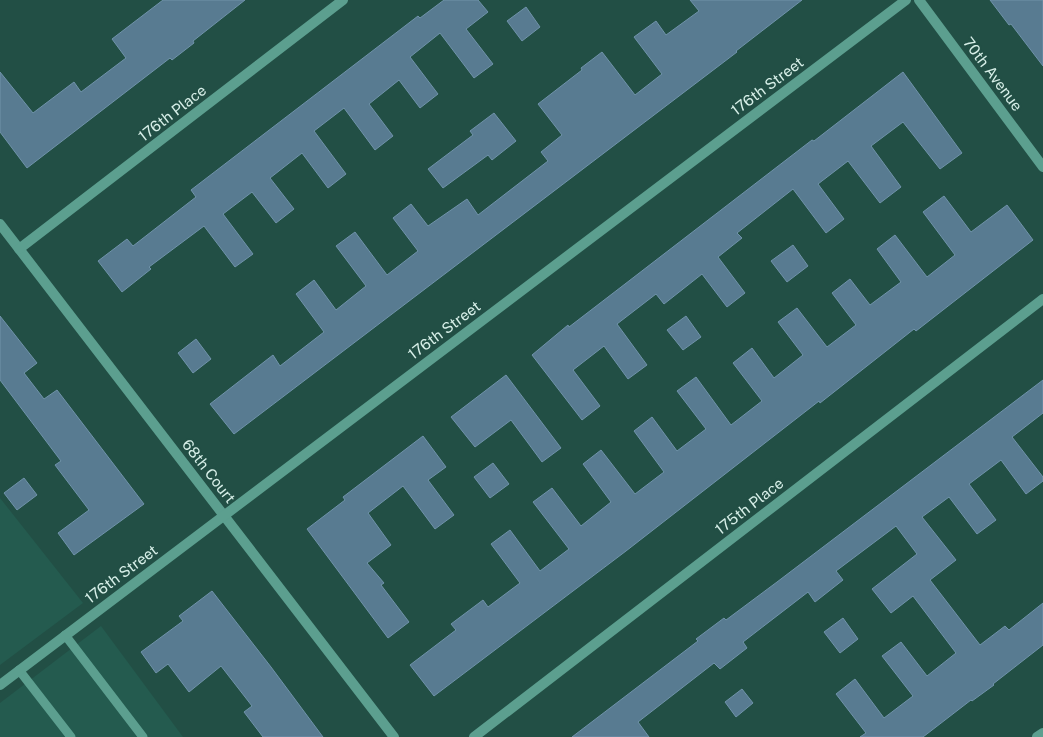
<svg xmlns="http://www.w3.org/2000/svg" width="1043" height="737" font-family="'Public Sans',sans-serif">
<style>
.built{fill:#245b4f}
.building{fill:#587b91;stroke:#7093aa}
.lines{fill:none;stroke-linecap:round;stroke-linejoin:round}
.lane{stroke:#5c9f8f;stroke-width:9}
.street{stroke:#5c9f8f;stroke-width:10}
.labels{text-anchor:middle;dominant-baseline:central;stroke-width:4;stroke-linejoin:round;paint-order:stroke}
.street-label{font-size:15px;fill:#d7efe8;stroke:#224f45}
</style>
<rect width="100%" height="100%" fill="#224f45"/>
<!-- built -->
<g class="built">
<polygon points="0,498 83,603 0,665"/>
<polygon points="101,626 183,737 0,737 0,703"/>
</g>
<!-- building -->
<g class="building">
<polygon points="163,0 245,0 193,41 194,43 172,60 170,58 27,168 0,132 0,72 33,113 74,82 81,92 126,58 112,39"/>
<polygon points="444,0 478,0 488,12 466,29 493,64 474,78 440,33 410,57 438,94 420,108 399,80 369,104 393,136 375,150 344,108 314,131 346,174 328,188 302,153 270,178 294,209 276,223 252,192 223,214 253,254 235,267 204,226 149,267 151,269 122,292 98,261 127,239 133,246 196,197 191,190 418,16 420,18"/>
<polygon points="690,0 802,0 736,51 737,52 234,434 210,404 273,355 280,366 324,332 296,294 314,280 336,310 366,286 336,246 355,232 387,275 418,251 393,218 411,204 428,226 467,199 478,215 548,161 541,152 562,135 538,104 582,70 581,68 602,52 635,95 662,74 634,37 656,21 666,35 699,11"/>
<polygon points="990,0 1043,0 1043,66 1011,24 1009,25"/>
<polygon points="526,7 540,27 522,41 507,21"/>
<polygon points="903,72 962,153 940,169 903,122 871,146 901,187 880,203 848,161 818,184 844,219 826,233 793,189 737,233 742,238 718,257 745,293 727,307 702,274 664,304 656,294 617,324 647,365 628,379 604,346 573,370 600,406 582,420 532,355 568,325 569,327 625,284 812,140 814,141"/>
<polygon points="494,113 516,141 492,160 488,155 443,188 428,169 473,135 470,131"/>
<polygon points="944,196 971,232 1007,205 1033,240 916,331 914,329 820,403 819,401 626,551 434,696 410,665 456,630 451,624 483,600 488,607 520,583 491,544 510,530 540,571 569,549 533,502 552,488 581,526 611,502 583,464 601,450 635,494 664,472 634,431 652,417 677,451 706,429 677,391 696,377 731,425 762,401 733,363 752,348 774,378 803,355 778,322 797,308 827,347 856,325 832,293 850,279 870,305 901,282 877,249 895,235 927,277 955,255 923,212"/>
<polygon points="793,245 808,266 787,282 771,261"/>
<polygon points="0,316 37,363 24,373 44,399 57,390 144,504 74,555 58,533 89,510 55,465 61,461 0,380"/>
<polygon points="686,316 701,337 683,350 667,330"/>
<polygon points="196,339 211,359 193,373 178,353"/>
<polygon points="506,375 561,448 542,462 511,420 475,447 451,417"/>
<polygon points="1043,380 1043,413 1012,437 1043,477 1043,481 1026,494 1001,460 969,484 996,520 977,534 949,497 922,517 956,560 930,580 980,645 1005,626 1009,630 1043,603 1043,645 993,684 994,685 972,701 971,700 923,737 860,737 866,733 836,694 855,679 884,718 913,696 882,656 901,642 927,676 956,653 913,596 891,613 872,589 917,554 896,526 836,571 843,580 815,602 808,592 743,642 747,648 720,669 714,663 638,722 649,737 572,737 698,641 696,639 724,618 726,620 777,582"/>
<polygon points="423,436 446,467 428,480 454,515 435,529 403,486 368,513 391,545 367,563 384,583 381,585 409,622 388,638 307,529 345,500 343,497"/>
<polygon points="493,463 509,484 490,498 474,477"/>
<polygon points="24,478 37,495 17,510 4,493"/>
<polygon points="212,591 271,667 323,737 263,737 244,712 252,706 221,666 189,692 168,664 156,673 141,652 183,621 179,616"/>
<polygon points="843,618 858,639 840,653 824,632"/>
<polygon points="742,689 753,703 736,717 725,702"/>
</g>
<g class="lines">
<!-- lane -->
<g class="lane">
<polyline points="65,635 143,737"/>
<polyline points="19,670 71,737"/>
</g>
<!-- street -->
<g class="street">
<polyline points="919,0 1043,167"/>
<polyline points="0,224 394,737"/>
<polyline points="19,249 343,0"/>
<polyline points="0,685 906,0"/>
<polyline points="474,737 1043,299"/>
<polyline points="1037,737 1043,733"/>
</g>
</g>
<g class="labels">
<!-- street labels -->
<g class="street-label">
<text transform="translate(993 74) rotate(53)">70th Avenue</text>
<text transform="translate(767 86) rotate(-37)">176th Street</text>
<text transform="translate(172 113) rotate(-38)">176th Place</text>
<text transform="translate(444 330) rotate(-37)">176th Street</text>
<text transform="translate(209 471) rotate(52)">68th Court</text>
<text transform="translate(749 506) rotate(-38)">175th Place</text>
<text transform="translate(121 574) rotate(-37)">176th Street</text>
</g>
</g>
</svg>
